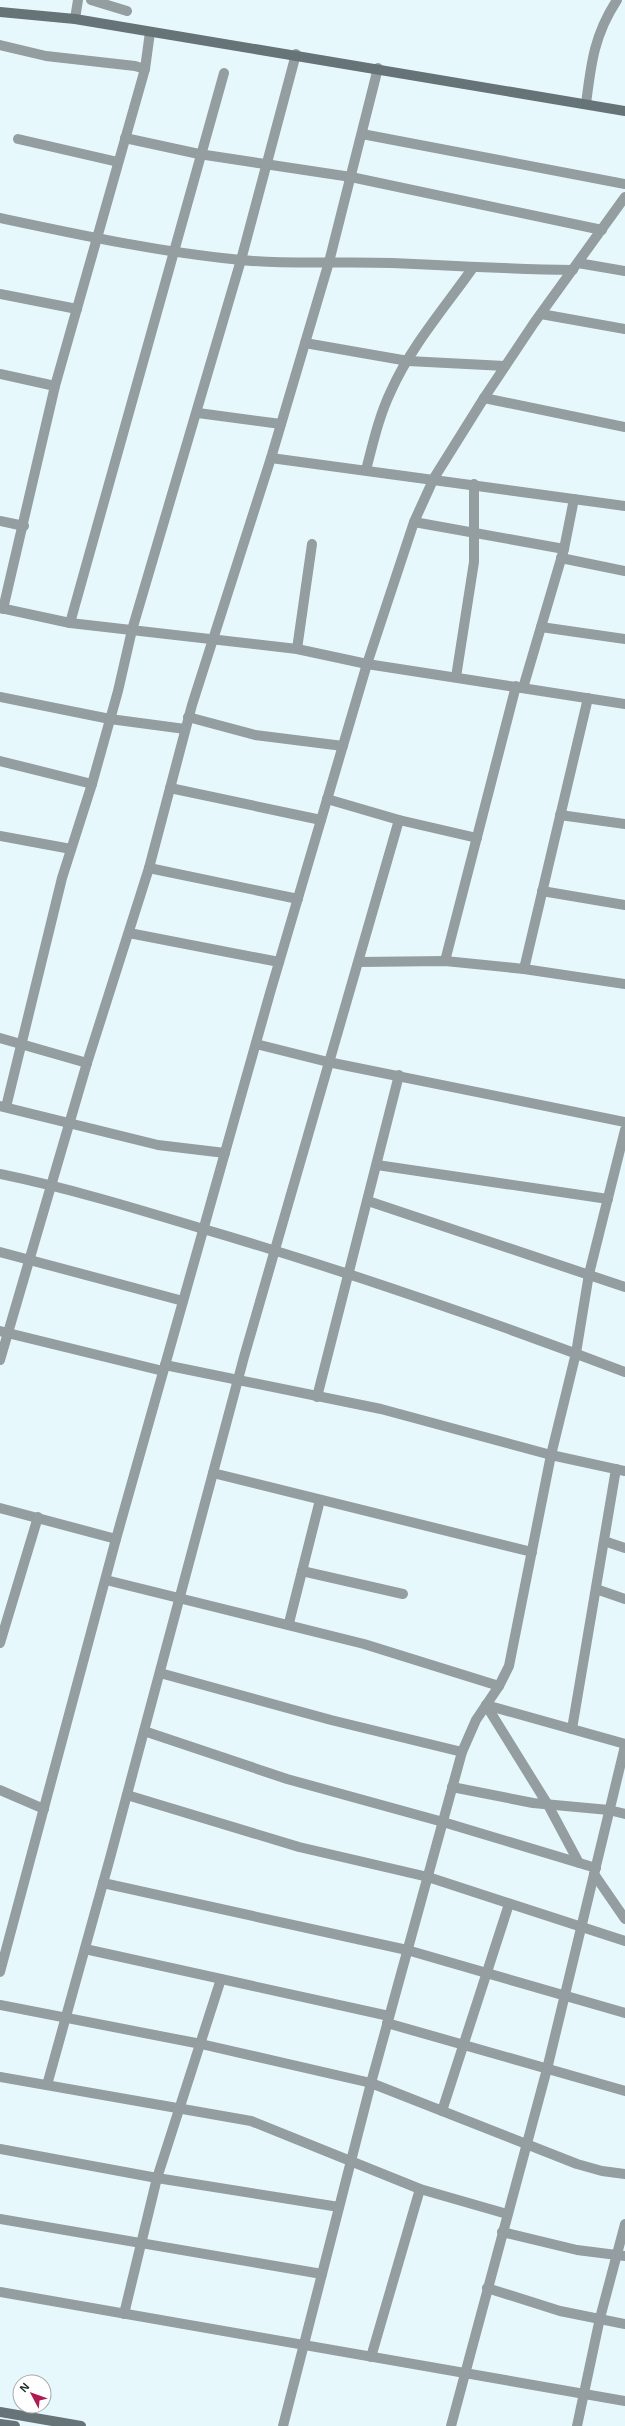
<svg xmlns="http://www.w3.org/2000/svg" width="625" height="2426" font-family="Arial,sans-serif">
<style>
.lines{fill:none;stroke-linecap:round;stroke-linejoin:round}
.minor{stroke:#949d9f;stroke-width:10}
.tertiary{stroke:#949d9f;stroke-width:10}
.secondary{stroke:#667377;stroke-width:10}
</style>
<rect width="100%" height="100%" fill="#e7f8fd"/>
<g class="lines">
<!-- minor -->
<g class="minor">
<polyline points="91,0 127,11"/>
<polyline points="75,19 78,0"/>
<polyline points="0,45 46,56 135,66 145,69 55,386 3,609"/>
<polyline points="145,69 150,32"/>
<path d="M586 104C591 64 594 35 617 0"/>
<polyline points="362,134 625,184"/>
<polyline points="125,138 199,154 351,177 602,230"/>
<polyline points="18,139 118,162"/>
<path d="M0 218C80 235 159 252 241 260 291 265 341 261 392 263 452 266 512 269 573 270"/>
<polyline points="578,263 625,271"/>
<polyline points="0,294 77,309"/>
<polyline points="541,314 625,329"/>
<polyline points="305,343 408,361 505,366"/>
<polyline points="0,374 55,386"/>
<polyline points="484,398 625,427"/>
<polyline points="198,413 281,424"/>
<polyline points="271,458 625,506"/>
<path d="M366 470C373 443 379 416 391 391 410 348 445 307 472 269"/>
<polyline points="0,521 24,526"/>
<polyline points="414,522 564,549"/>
<polyline points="561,558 625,571"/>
<polyline points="0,608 70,623 297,649 367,664 625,704"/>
<polyline points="70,623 224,73"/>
<polyline points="541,627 625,639"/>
<polyline points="297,649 312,544"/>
<polyline points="456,677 474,562 474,484"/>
<polyline points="523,688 564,549 574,499"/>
<polyline points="0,697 110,719 185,729"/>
<polyline points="188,717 255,735 343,746"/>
<polyline points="0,761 92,784"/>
<polyline points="170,788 321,820"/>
<polyline points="327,799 399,820 477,838"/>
<polyline points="560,815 625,824"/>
<polyline points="0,836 71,849"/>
<polyline points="149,868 298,899"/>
<polyline points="542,891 625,905"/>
<polyline points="129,933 279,962"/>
<polyline points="445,961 516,686"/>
<polyline points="359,962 445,961 524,969 625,984"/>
<polyline points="524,969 588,698"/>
<polyline points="0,1038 87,1063"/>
<polyline points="256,1044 328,1062 625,1122"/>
<polyline points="0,1106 158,1145 225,1153"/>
<polyline points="6,1107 62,878 92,784 118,691 132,630 241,260 296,54"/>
<polyline points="377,1165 608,1199"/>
<path d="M0 1174C68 1188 134 1208 200 1228 344 1270 485 1319 625 1372"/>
<polyline points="368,1201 625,1287"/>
<polyline points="0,1252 183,1301"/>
<polyline points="0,1331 163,1371"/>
<polyline points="0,1360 87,1063 149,868 192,705 271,458 329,262 378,68"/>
<polyline points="165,1365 381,1409 551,1455 625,1471"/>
<polyline points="317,1397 399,1075"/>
<polyline points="213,1473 532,1552"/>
<polyline points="0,1508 116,1539"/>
<polyline points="604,1541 625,1548"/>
<polyline points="302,1571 403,1594"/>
<polyline points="106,1580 364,1644 499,1686"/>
<polyline points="596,1589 625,1599"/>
<polyline points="289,1623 320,1500"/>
<polyline points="0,1643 38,1517"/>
<polyline points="160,1673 331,1720 462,1752"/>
<polyline points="486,1705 548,1805 579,1863"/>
<polyline points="486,1705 625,1744"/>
<polyline points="572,1729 616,1469"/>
<polyline points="144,1731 287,1779 443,1822 596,1868"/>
<polyline points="452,1787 533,1803 609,1810 625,1814"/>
<polyline points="0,1790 44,1809"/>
<polyline points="127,1795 299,1847 428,1877 625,1941"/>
<polyline points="594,1874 625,1919"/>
<polyline points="103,1883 407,1950 625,2013"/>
<polyline points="85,1949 389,2016"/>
<polyline points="0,2005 201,2044 371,2083 577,2164 602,2171 625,2174"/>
<polyline points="387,2023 625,2091"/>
<polyline points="0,2077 251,2121 420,2189 507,2214"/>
<polyline points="47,2085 110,1858 244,1357 399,820"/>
<polyline points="442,2111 509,1904"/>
<polyline points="0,2149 157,2178 339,2207"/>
<polyline points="0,2219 322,2274"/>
<polyline points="502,2232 577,2250 625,2256"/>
<polyline points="487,2288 560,2311 625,2324"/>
<polyline points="0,2292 625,2401"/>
<polyline points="124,2314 157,2178 221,1979"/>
<polyline points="371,2357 420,2189"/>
<polyline points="283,2426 371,2083 462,1752 476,1720 499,1686 509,1666 551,1455 576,1353 589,1274 625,1130"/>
<polyline points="451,2426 547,2069 625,1746"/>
<polyline points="577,2426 600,2318 625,2224"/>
</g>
<!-- tertiary -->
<polyline class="tertiary" points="0,1972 116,1539 270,993 367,664 414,522 434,478 484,398 534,323 625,197"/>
<!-- secondary -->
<g class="secondary">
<polyline points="0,12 75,19 625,111"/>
<polyline points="0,2412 81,2426"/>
<polyline points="0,2424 15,2426"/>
</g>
</g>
<!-- north arrow -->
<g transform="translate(32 2394) rotate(311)"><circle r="19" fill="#ffffff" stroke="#a6aaab"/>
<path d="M0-3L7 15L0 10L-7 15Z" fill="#ac1c53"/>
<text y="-6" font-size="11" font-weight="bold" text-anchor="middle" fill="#212a2c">N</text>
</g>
</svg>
